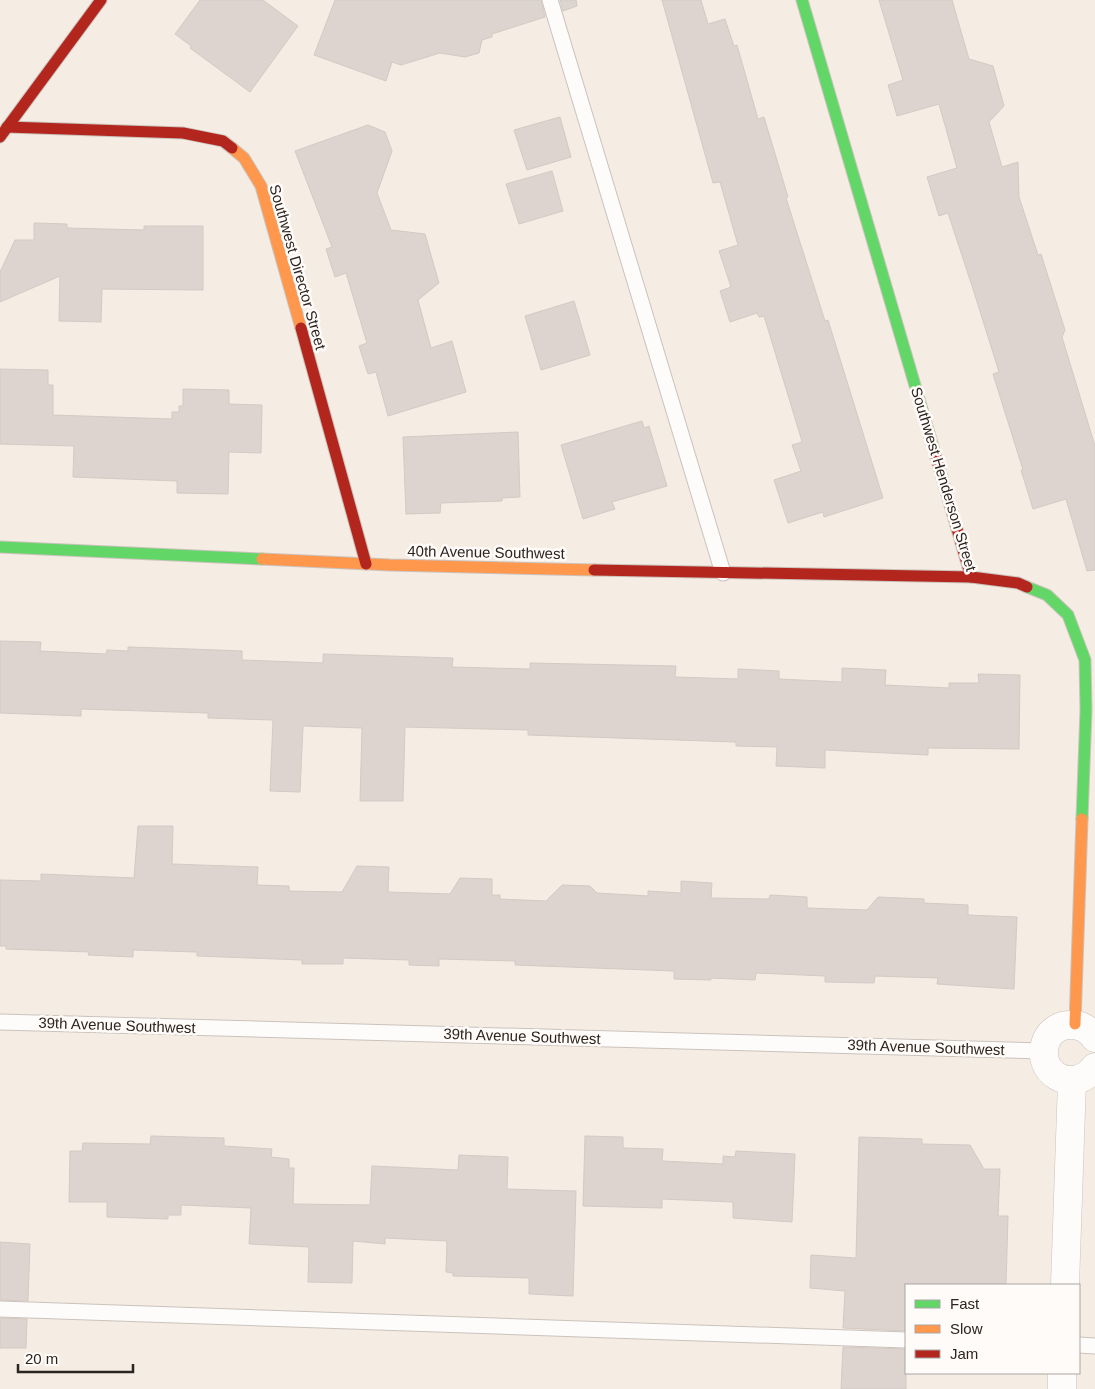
<svg xmlns="http://www.w3.org/2000/svg" width="1095" height="1389" font-family="Arial,sans-serif">
<style>
.building{fill:#ddd4cf;stroke:#d2cac4}
.lines{fill:none;stroke-linecap:round;stroke-linejoin:round}
.lane-casing{stroke:#cac3bc;stroke-width:17}
.street-casing{stroke:#cac3bc;stroke-width:29}
.fast-casing{stroke:#cac3bc;stroke-width:13}
.slow-casing{stroke:#cac3bc;stroke-width:13}
.jam-casing{stroke:#cac3bc;stroke-width:13}
.lane{stroke:#fefcfb;stroke-width:15}
.street{stroke:#fefcfb;stroke-width:28}
.fast{stroke:#63d668;stroke-width:11}
.slow{stroke:#ff974d;stroke-width:11}
.jam{stroke:#b3261e;stroke-width:11}
.labels{text-anchor:middle;dominant-baseline:central;stroke-width:5;stroke-linejoin:round;paint-order:stroke}
.street-label{font-size:15px;fill:#2b2520;stroke:#fffbf8}
</style>
<rect width="100%" height="100%" fill="#f5ece3"/>
<!-- building -->
<g class="building">
<polygon points="200,0 263,0 298,26 250,92 190,48 191,46 175,34"/>
<polygon points="335,0 541,0 545,17 492,34 492,37 482,40 479,53 465,57 440,53 401,65 392,62 386,81 314,55"/>
<polygon points="560,0 576,0 577,6 563,11"/>
<polygon points="662,0 701,0 708,24 725,19 734,46 737,45 758,119 764,117 788,197 786,198 825,321 828,320 883,498 824,517 823,512 788,523 774,480 801,471 792,445 802,442 801,438 764,316 759,317 757,313 730,322 720,291 731,287 719,251 738,245 720,182 713,183"/>
<polygon points="879,0 952,0 969,59 993,66 1004,106 989,122 1002,167 1018,162 1019,197 1038,255 1041,254 1065,330 1062,337 1095,446 1095,570 1087,571 1066,499 1033,509 1021,470 1023,470 993,374 999,372 973,289 948,213 939,216 927,177 957,168 939,104 897,116 888,85 903,80"/>
<polygon points="560,117 571,157 527,170 514,130"/>
<polygon points="368,125 385,132 392,151 377,193 391,230 425,234 439,283 418,300 431,348 452,341 466,392 388,416 376,372 368,374 359,346 367,343 346,273 335,277 326,249 332,247 295,151"/>
<polygon points="552,171 563,211 519,224 506,184"/>
<polygon points="34,223 67,224 67,228 144,230 144,226 203,226 203,290 102,289 101,322 59,321 60,276 0,302 0,272 15,240 34,240"/>
<polygon points="574,301 590,355 541,370 525,316"/>
<polygon points="0,369 48,370 48,385 53,385 53,415 172,419 172,412 179,412 179,406 183,406 183,389 229,390 229,404 262,405 261,453 229,452 228,494 177,493 177,481 73,477 74,446 0,444"/>
<polygon points="642,421 644,428 649,426 667,486 612,502 615,509 583,519 561,445"/>
<polygon points="518,432 520,497 502,498 502,501 441,503 440,513 406,514 403,437"/>
<polygon points="0,641 41,642 40,651 106,654 107,650 128,651 128,647 191,649 242,651 242,660 323,663 323,654 453,658 452,667 530,669 530,663 676,666 675,677 738,679 738,669 779,671 779,679 842,682 842,668 886,670 885,685 949,688 949,683 979,683 978,674 1020,675 1019,749 928,748 928,755 825,750 825,768 776,766 777,747 736,746 736,742 528,735 528,730 405,727 403,801 360,801 362,728 303,726 300,792 270,791 273,720 208,718 208,713 81,709 81,716 0,713"/>
<polygon points="138,826 173,826 172,864 258,867 257,885 289,886 289,891 342,892 357,866 389,867 388,892 450,894 460,878 492,879 492,895 500,895 500,899 546,901 562,885 590,886 597,893 648,896 648,891 681,893 681,881 712,883 711,898 769,899 770,895 807,897 807,908 867,910 878,897 924,899 924,903 968,905 968,915 1017,917 1014,989 937,984 938,978 875,976 874,983 825,982 825,976 756,973 755,980 711,978 711,980 674,979 674,971 515,965 515,961 439,959 439,966 409,965 409,960 343,958 343,964 302,964 302,960 197,956 197,952 133,950 133,957 88,955 89,952 6,949 6,946 0,946 0,880 41,881 41,874 134,878"/>
<polygon points="151,1136 224,1138 224,1146 272,1149 271,1157 289,1159 289,1168 294,1168 293,1204 370,1205 372,1166 458,1170 459,1155 508,1157 507,1189 576,1191 573,1296 529,1294 529,1278 453,1276 453,1273 446,1272 447,1241 385,1238 385,1244 353,1241 352,1283 308,1282 309,1247 249,1244 251,1208 181,1205 181,1215 168,1215 168,1219 107,1217 107,1202 69,1202 70,1151 82,1151 83,1143 150,1144"/>
<polygon points="585,1136 623,1137 623,1148 663,1149 662,1161 723,1164 723,1156 735,1157 736,1151 795,1154 792,1222 733,1218 733,1202 662,1199 662,1208 583,1206"/>
<polygon points="859,1137 922,1139 922,1144 970,1145 984,1169 1000,1169 998,1216 1008,1216 1006,1285 906,1285 906,1331 843,1328 845,1291 810,1288 811,1255 856,1258"/>
<polygon points="0,1242 30,1244 28,1301 0,1300"/>
<polygon points="0,1318 27,1319 26,1348 0,1348"/>
<polygon points="843,1347 906,1349 906,1389 841,1389"/>
</g>
<g class="lines">
<defs>
<g id="lane">
<polyline points="550,0 723,573"/>
<polyline points="0,1022 1043,1051"/>
<polyline points="0,1309 906,1340"/>
<polyline points="1079,1345 1095,1346"/>
</g>
<g id="street">
<path d="M1095 1038C1089 1029 1080 1024 1069 1025 1060 1025 1051 1031 1047 1039 1032 1072 1073 1096 1095 1067"/>
<polyline points="1065,1285 1072,1081"/>
<polyline points="1062,1389 1062,1373"/>
</g>
<g id="fast">
<polyline points="802,0 936,457"/>
<polyline points="0,547 262,559"/>
<polyline points="1027,587 1047,595 1068,615 1085,660 1086,710 1082,819"/>
</g>
<g id="slow">
<polyline points="232,148 244,158 261,186 301,328"/>
<polyline points="262,559 390,565 594,570"/>
<polyline points="1075,1024 1082,819"/>
</g>
<g id="jam">
<polyline points="7,127 183,133 223,141 232,148"/>
<polyline points="0,137 101,0"/>
<polyline points="301,328 366,564"/>
<polyline points="936,457 971,577 1018,583 1027,587"/>
<polyline points="594,570 971,577"/>
</g>
</defs>
<!-- lane casing -->
<use href="#lane" class="lane-casing"/>
<!-- street casing -->
<use href="#street" class="street-casing"/>
<!-- fast casing -->
<use href="#fast" class="fast-casing"/>
<!-- slow casing -->
<use href="#slow" class="slow-casing"/>
<!-- jam casing -->
<use href="#jam" class="jam-casing"/>
<!-- lane -->
<use href="#lane" class="lane"/>
<!-- street -->
<use href="#street" class="street"/>
<!-- fast -->
<use href="#fast" class="fast"/>
<!-- slow -->
<use href="#slow" class="slow"/>
<!-- jam -->
<use href="#jam" class="jam"/>
</g>
<g class="labels">
<!-- street labels -->
<g class="street-label">
<text transform="translate(298 267) rotate(74)">Southwest Director Street</text>
<text transform="translate(944 479) rotate(73)">Southwest Henderson Street</text>
<text transform="translate(486 552) rotate(1)">40th Avenue Southwest</text>
<text transform="translate(117 1025) rotate(2)">39th Avenue Southwest</text>
<text transform="translate(522 1036) rotate(2)">39th Avenue Southwest</text>
<text transform="translate(926 1047) rotate(2)">39th Avenue Southwest</text>
</g>
</g>
<!-- legend -->
<rect x="905" y="1284" width="175" height="90" fill="#fffbf8" stroke="#aaa5a2"/>
<rect x="915" y="1300" width="25" height="8" fill="#63d668" stroke="#aaa5a2"/>
<text x="950" y="1309" font-size="15" fill="#2b2520">Fast</text>
<rect x="915" y="1325" width="25" height="8" fill="#ff974d" stroke="#aaa5a2"/>
<text x="950" y="1334" font-size="15" fill="#2b2520">Slow</text>
<rect x="915" y="1350" width="25" height="8" fill="#b3261e" stroke="#aaa5a2"/>
<text x="950" y="1359" font-size="15" fill="#2b2520">Jam</text>
<!-- scale -->
<path d="M18 1364v8h115v-8" fill="none" stroke="#2b2520" stroke-width="2.5"/>
<text x="25" y="1364" font-size="15" fill="#2b2520" stroke="#fffbf8" stroke-width="4" paint-order="stroke">20 m</text>
</svg>
